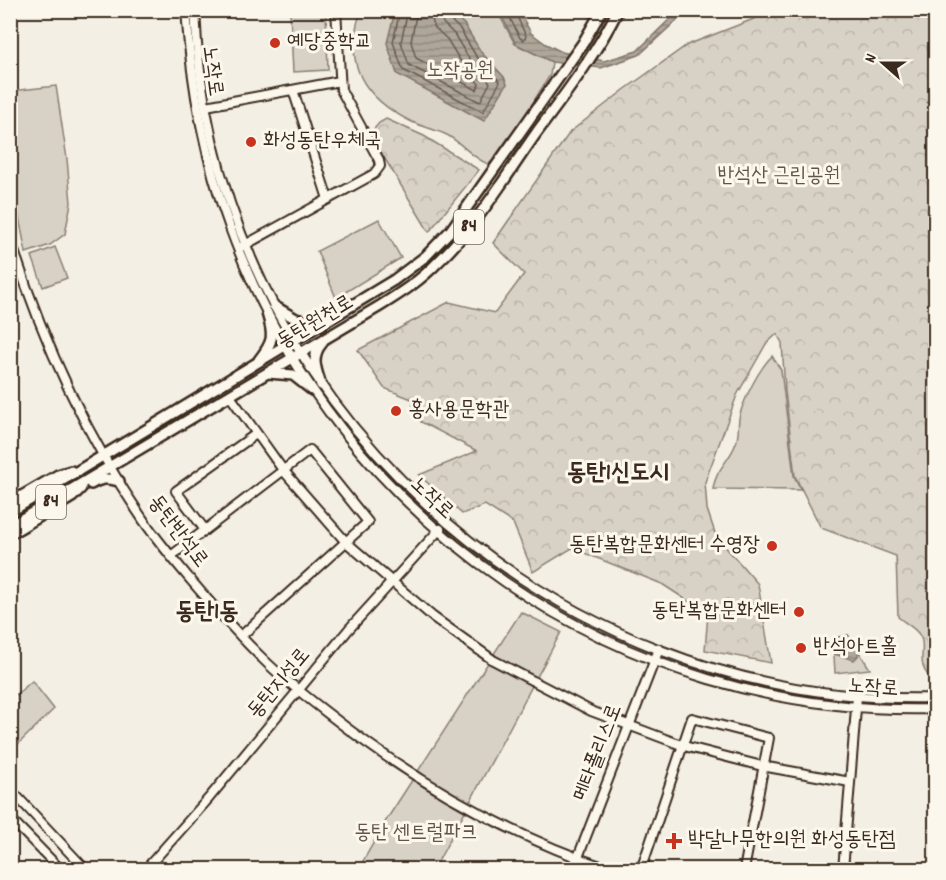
<svg xmlns="http://www.w3.org/2000/svg" width="946" height="880" font-family="Dekko,'Poor Story',sans-serif">
<style>
.green{fill:#d8d1c6;stroke:#8a7e72;stroke-width:1.5}
.forest{fill:url(#forest-crowns);stroke:#8a7e72;stroke-width:1.5}
.water{fill:url(#water-rules);stroke:#817468;stroke-width:1.5}
.lines{fill:none;stroke-linecap:round;stroke-linejoin:round}
.shore{stroke:#695c50;stroke-width:1.5}
.minor-casing{stroke:#3b2a1e;stroke-width:12}
.major-casing{stroke:#3b2a1e;stroke-width:14}
.minor{stroke:#fbf7ec;stroke-width:8}
.major{stroke:#fbf7ec;stroke-width:9}
.poi-dot{fill:#c8321e;stroke:#fbf7ec;stroke-width:2}
.labels{text-anchor:middle;dominant-baseline:central;stroke-width:6;stroke-linejoin:round;paint-order:stroke}
.shield{fill:#fbf7ec;stroke:#75685c;stroke-width:1.5}
.shield-label{font-size:20px;font-weight:bold;fill:#3b2a1e}
.poi-label{font-size:21px;fill:#3b2a1e;stroke:#fbf7ec;text-anchor:start}
.street-label{font-size:21px;fill:#3b2a1e;stroke:#fbf7ec}
.park-label{font-size:21px;fill:#625448;stroke:#fbf7ec}
.quarter-label{font-size:24px;font-weight:bold;fill:#3b2a1e;stroke:#fbf7ec}
</style>
<defs>
<pattern id="forest-crowns" width="20" height="18" patternUnits="userSpaceOnUse" patternTransform="scale(1.5)"><rect width="20" height="18" fill="#d8d1c6"/><path d="M2 6a3 3 0 1 1 6 0M12 15a3 3 0 1 1 6 0" fill="none" stroke="#bab4aa"/></pattern>
<pattern id="water-rules" width="6" height="5" patternUnits="userSpaceOnUse" patternTransform="scale(1.5)"><rect width="6" height="5" fill="#afa69a"/><path d="M0 2.5h6" fill="none" stroke="#90877d"/></pattern>
</defs>
<rect width="100%" height="100%" fill="#f3efe4"/>
<filter id="ink" filterUnits="userSpaceOnUse"><feTurbulence type="fractalNoise" baseFrequency=".0167" numOctaves="2"/><feDisplacementMap in="SourceGraphic" scale="12" xChannelSelector="R" yChannelSelector="G"/><feConvolveMatrix kernelMatrix="1 2 1 2 8 2 1 2 1" color-interpolation-filters="sRGB"/></filter>
<g filter="url(#ink)">
<!-- green -->
<g class="green">
<polygon points="290,11 326,11 328,70 293,72"/>
<path d="M361 11H497L515 44 552 62 550 75 498 159 488 164C472 158 462 143 447 135 436 130 424 127 412 122 363 98 342 64 361 11Z"/>
<polygon points="56,86 67,159 71,203 65,234 50,245 26,253 11,176 11,91"/>
<polygon points="379,219 401,258 336,298 317,251"/>
<polygon points="55,247 67,278 43,287 32,256"/>
<path d="M772 356 781 370 794 476 801 490 713 489C716 468 730 461 736 443 740 433 737 423 740 414 745 397 759 369 772 356Z"/>
<polygon points="521,612 561,632 434,869 358,870 387,819"/>
<polygon points="848,635 870,669 835,673 833,638"/>
<polygon points="32,681 54,709 11,751 11,699"/>
</g>
<!-- forest -->
<g class="forest">
<path d="M788 11H935V681C911 665 930 647 918 633 913 627 904 622 898 617L896 556 821 528 795 476 785 391 782 343 777 334 766 344 737 395 705 482 707 509 716 536 758 584 771 663 705 650 708 614 662 584 572 548 533 572 513 523 485 505 462 514 419 475 477 451 421 422 412 410 414 400 384 388 358 350 449 302 495 313 524 274 493 243 570 132 624 90 687 45 769 13Z"/>
<polygon points="386,119 424,136 479,170 429,232 370,134 379,123"/>
</g>
<!-- water -->
<g class="water">
<polygon points="395,11 452,11 453,15 464,24 481,52 504,77 507,84 484,121 397,74 387,43"/>
<polygon points="499,11 519,11 531,33 546,44 562,52 604,61 637,51 678,11 687,11 639,55 601,68 552,62 516,44"/>
<polygon points="848,635 858,651 858,656 854,660 834,654 833,638"/>
</g>
<g class="lines">
<!-- shore -->
<g class="shore">
<polyline points="400,10 393,42 403,70 483,112 500,82 476,56 460,29 449,19 447,10"/>
<polyline points="408,10 401,42 409,65 480,102 490,83 470,60 454,34 443,23 439,10"/>
<polyline points="417,10 411,42 416,58 477,90 479,84 463,65 447,39 434,27 430,10"/>
<polyline points="506,10 520,38 524,40 526,36 514,10"/>
</g>
<defs>
<g id="minor">
<path d="M186 10C191 84 204 158 230 228 337 522 622 718 936 709"/>
<path d="M195 10C209 398 550 709 936 698"/>
<polyline points="293,90 328,199"/>
<polyline points="206,106 340,81"/>
<path d="M10 238C42 340 84 433 144 521 158 541 174 560 189 578 213 606 237 634 263 659 282 678 304 695 326 712 411 779 509 836 612 870"/>
<polyline points="243,246 374,174 380,166 379,160 341,90 336,10"/>
<polyline points="230,396 283,470 346,542 433,617 493,660 591,711 684,746 762,766 850,782"/>
<polyline points="205,530 176,491 256,434"/>
<polyline points="171,556 310,450 368,522 241,636"/>
<polyline points="10,789 86,870"/>
<polyline points="10,818 61,870"/>
<polyline points="145,870 209,798 349,629 440,529"/>
<polyline points="573,870 659,649"/>
<polyline points="641,870 692,718 769,738 744,870"/>
<polyline points="843,870 857,696"/>
</g>
<g id="major">
<polyline points="274,306 296,319 321,325"/>
<path d="M259 360C274 341 274 336 267 313"/>
<polyline points="268,373 293,375 312,390"/>
<path d="M321 385C316 369 310 357 322 343"/>
<path d="M91 484C101 478 108 478 119 481"/>
<polyline points="10,503 58,475 71,471"/>
<polyline points="10,512 394,280 426,256 451,230 583,43 602,10"/>
<path d="M10 526 380 306C401 293 421 280 438 262 477 225 506 176 537 132 566 93 596 54 618 10"/>
<polyline points="10,534 72,497 81,488"/>
</g>
</defs>
<!-- minor casing -->
<use href="#minor" class="minor-casing"/>
<!-- major casing -->
<use href="#major" class="major-casing"/>
<!-- minor -->
<use href="#minor" class="minor"/>
<!-- major -->
<use href="#major" class="major"/>
</g>
</g>
<!-- markers -->
<g class="poi-dot">
<circle cx="275" cy="43" r="6"/>
<circle cx="251" cy="142" r="6"/>
<circle cx="396" cy="411" r="6"/>
<circle cx="772" cy="546" r="6"/>
<circle cx="799" cy="612" r="6"/>
<circle cx="801" cy="648" r="6"/>
<path d="M671 832h6v6h6v6h-6v6h-6v-6h-6v-6h6z"/>
</g>
<g class="labels">
<!-- shield labels -->
<g class="shield">
<rect x="454" y="210" width="30" height="34" rx="4.5"/>
<rect x="36" y="485" width="30" height="34" rx="4.5"/>
</g>
<g class="shield-label">
<text x="469" y="227">84</text>
<text x="51" y="502">84</text>
</g>
<!-- poi labels -->
<g class="poi-label">
<text x="287" y="43">예당중학교</text>
<text x="263" y="142">화성동탄우체국</text>
<text x="408" y="411">홍사용문학관</text>
<text x="760" y="546" text-anchor="end">동탄복합문화센터 수영장</text>
<text x="787" y="612" text-anchor="end">동탄복합문화센터</text>
<text x="813" y="648">반석아트홀</text>
<text x="688" y="841">박달나무한의원 화성동탄점</text>
</g>
<!-- street labels -->
<g class="street-label">
<text transform="translate(211 71) rotate(82)">노작로</text>
<text transform="translate(316 323) rotate(-31)">동탄원천로</text>
<text transform="translate(431 499) rotate(43)">노작로</text>
<text transform="translate(177 532) rotate(53)">동탄반석로</text>
<text transform="translate(280 684) rotate(-50)">동탄지성로</text>
<text transform="translate(873 689) rotate(4)">노작로</text>
<text transform="translate(599 753) rotate(-69)">메타폴리스로</text>
</g>
<!-- park labels -->
<g class="park-label">
<text x="460" y="72">노작공원</text>
<text x="779" y="177">반석산 근린공원</text>
<text x="416" y="834">동탄 센트럴파크</text>
</g>
<!-- quarter labels -->
<g class="quarter-label">
<text x="618" y="474">동탄1신도시</text>
<text x="207" y="613">동탄1동</text>
</g>
</g>
<!-- margin -->
<rect width="946" height="880" fill="none" stroke="#fbf7ec" stroke-width="36"/>
<rect x="18" y="18" width="910" height="844" fill="none" stroke="#3b2a1e" stroke-width="2" filter="url(#ink)"/>
<!-- north arrow -->
<g transform="translate(883 63) rotate(291)" stroke="#fbf7ec" stroke-width="4.5" paint-order="stroke">
<path d="M0-4.5L10 22L0 15L-10 22Z" fill="#3b2a1e"/>
<text y="-9" font-size="16" font-weight="bold" text-anchor="middle" fill="#3b2a1e">N</text>
</g>
</svg>
